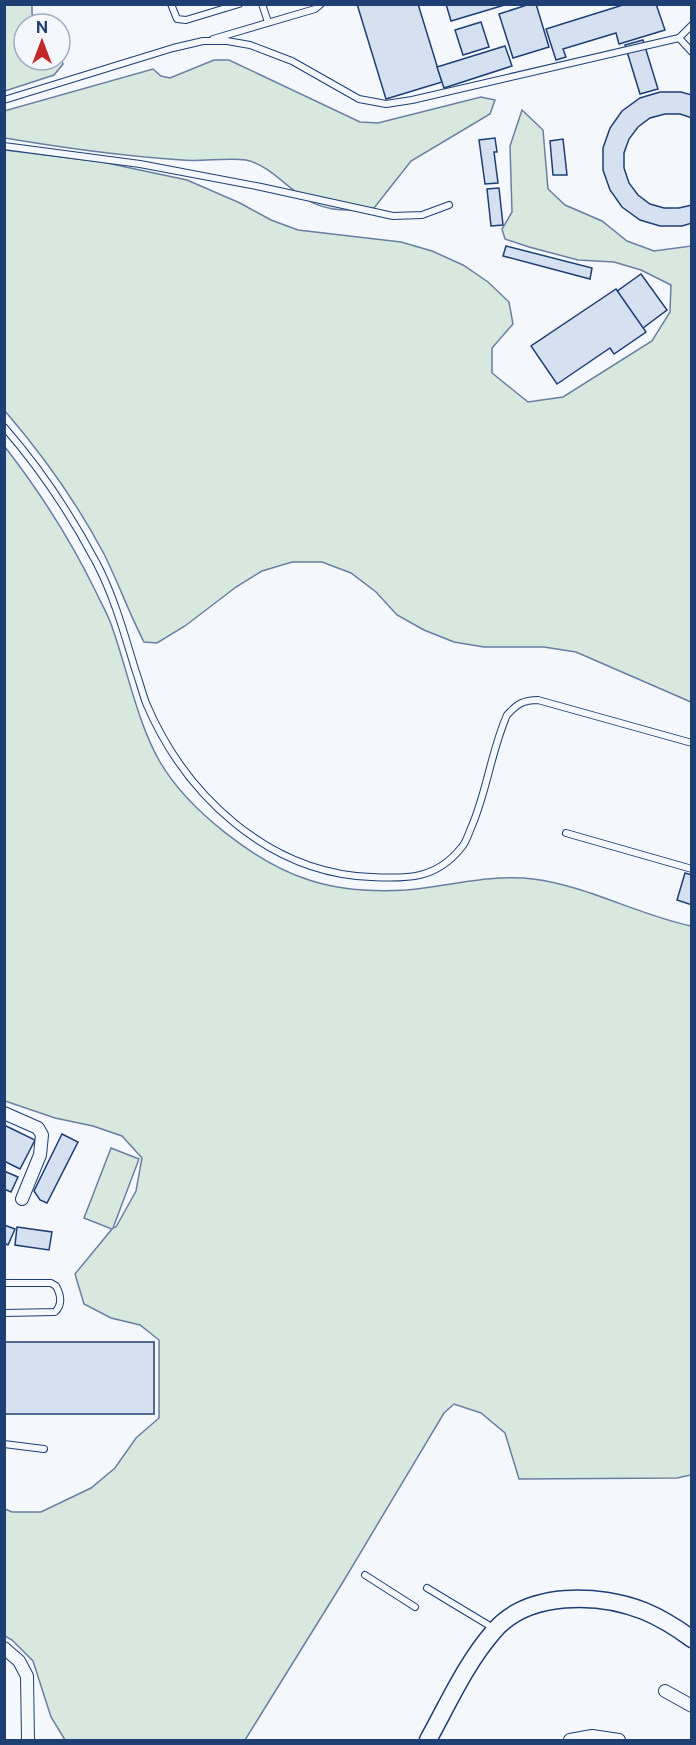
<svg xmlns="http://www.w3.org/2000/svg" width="696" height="1745" font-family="'Public Sans',sans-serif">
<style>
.green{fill:#d7e8df;stroke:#687fa3;stroke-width:1.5}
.building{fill:#d5e0f0;stroke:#1d3f73;stroke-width:1.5}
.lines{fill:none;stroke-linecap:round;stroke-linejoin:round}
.service-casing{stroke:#1d3f73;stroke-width:8}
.minor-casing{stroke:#1d3f73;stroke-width:14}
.secondary-casing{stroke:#1d3f73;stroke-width:19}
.service{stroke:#f4f7fb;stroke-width:6}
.minor{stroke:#f4f7fb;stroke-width:12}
.secondary{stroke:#f4f7fb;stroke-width:16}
</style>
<rect width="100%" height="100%" fill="#f4f7fb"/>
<!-- green -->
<g class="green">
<polygon points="5,4 32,5 32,14 42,24 24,24 24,60 60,60 60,55 63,64 54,75 5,91"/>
<path d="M214 60H229L360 122 378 123 481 97 495 100 490 114 411 161 374 208C344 212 320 212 296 192 281 181 265 164 246 160 227 157 202 162 182 160 122 156 64 148 5 138L4 111 153 69 161 76 170 78Z"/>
<path d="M522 110 543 130 548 189 565 205 602 221 627 241 654 251 691 246V702L576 652 544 647H484L454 642 424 630 397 615 376 592 351 573 322 562H292L262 571 236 587 185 626 157 643 144 642C129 613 118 582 104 554 77 503 42 454 5 411V150L102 162 187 180 240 203 271 220 298 230 401 242 432 251 463 265 488 282 509 302 513 324 492 348V373L528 402 563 397 652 341 670 312 671 285 641 270 614 262 578 260 529 247 505 239 502 229 512 212 510 146Z"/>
<path d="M5 447C40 492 70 539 95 590 100 601 107 613 111 624 127 668 137 722 160 762 188 810 256 863 309 880 339 890 375 892 407 890 449 886 491 874 533 879 588 886 638 915 691 926V1475L677 1478 519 1479 505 1433 481 1413 454 1404 444 1413 343 1582 245 1740H65L51 1717 33 1661 12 1640 5 1636V1509L12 1512H41L91 1488 115 1468 136 1438 159 1418V1340L140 1325 111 1318 84 1304 75 1274 112 1229 84 1218 111 1148 139 1159 113 1228 116 1227 136 1191 142 1158 122 1136 93 1126 55 1118 5 1101Z"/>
</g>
<!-- building -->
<g class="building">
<polygon points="357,4 418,4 442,82 386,99"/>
<polygon points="446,4 508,4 451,21"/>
<polygon points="530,4 536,4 549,47 513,58 499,14"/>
<polygon points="626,4 656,4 665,30 619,44 616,33 563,49 566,57 556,60 546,29"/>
<polygon points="481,22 489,47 463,55 455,30"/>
<polygon points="643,40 658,89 640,94 625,45"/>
<polygon points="505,46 512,66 444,88 437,67"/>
<polygon points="660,92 681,92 692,95 692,118 680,114 665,114 650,118 638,127 629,139 624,153 624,168 629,183 638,195 650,204 664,208 679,208 692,205 692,223 682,226 660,226 640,220 622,207 610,190 603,170 603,148 610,128 622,111 640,98"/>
<polygon points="495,138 497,152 494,152 498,183 485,184 479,140"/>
<polygon points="563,139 567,175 553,175 550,141"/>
<polygon points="499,188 503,225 491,226 487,189"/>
<polygon points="506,246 592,268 590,279 503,256"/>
<polygon points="641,274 667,310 643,328 616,292"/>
<polygon points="616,289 646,332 614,354 610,348 557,384 531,346"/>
<polygon points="685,873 692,875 692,905 677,900"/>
<polygon points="4,1125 35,1140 20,1169 4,1161"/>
<polygon points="62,1134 78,1142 47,1203 40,1200 34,1191"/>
<polygon points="4,1171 18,1177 11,1192 4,1189"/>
<polygon points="4,1225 15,1229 8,1245 4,1243"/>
<polygon points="17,1227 52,1232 49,1250 15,1245"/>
<rect x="4" y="1342" width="150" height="72"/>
</g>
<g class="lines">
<defs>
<g id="service">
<polyline points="171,4 177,19 186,20 239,4"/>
<polyline points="262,4 268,22"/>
<polyline points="679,38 692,52"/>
<polyline points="213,39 315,9 321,4"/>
<polyline points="4,100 173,48 203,41 227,41 250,45 292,61 359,99 386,104 412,100 679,38 692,25"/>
<polyline points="4,146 140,164 261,187 393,216 422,215 449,205"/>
<path d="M4 427C39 467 71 515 96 562 114 596 124 633 135 669 139 680 142 692 146 703 185 795 268 873 371 877 408 879 436 879 461 848 466 843 468 835 471 828 487 792 491 751 507 715 517 704 523 700 538 700L692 743"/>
<polyline points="566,833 692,869"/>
<path d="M4 1283H51L56 1286C61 1295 63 1304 55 1312L4 1313"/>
<polyline points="4,1444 44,1449"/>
<polyline points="365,1575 415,1607"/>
<polyline points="427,1588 495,1629"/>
</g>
<g id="minor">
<polyline points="4,1113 38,1128 42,1135 40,1155 22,1199"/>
<polyline points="4,1648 19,1661 27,1676 28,1740"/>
<polyline points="665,1691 692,1706"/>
<polyline points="570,1740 592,1736 619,1740"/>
</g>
<path id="secondary" d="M428 1740C448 1704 466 1663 494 1631 528 1591 599 1593 644 1611 661 1618 677 1628 692 1639"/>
</defs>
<!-- service casing -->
<use href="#service" class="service-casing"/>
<!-- minor casing -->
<use href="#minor" class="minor-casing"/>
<!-- secondary casing -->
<use href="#secondary" class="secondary-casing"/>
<!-- service -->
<use href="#service" class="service"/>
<!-- minor -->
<use href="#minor" class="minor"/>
<!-- secondary -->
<use href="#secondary" class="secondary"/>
</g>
<!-- border -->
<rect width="696" height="1745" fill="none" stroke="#1d3f73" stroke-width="12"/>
<!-- north arrow -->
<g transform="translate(42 42)"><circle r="28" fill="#f4f7fb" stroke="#9eadc5" stroke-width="1.5"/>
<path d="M0-4.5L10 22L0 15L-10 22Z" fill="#c62828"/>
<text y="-9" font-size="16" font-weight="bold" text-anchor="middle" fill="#1d3f73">N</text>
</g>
</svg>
